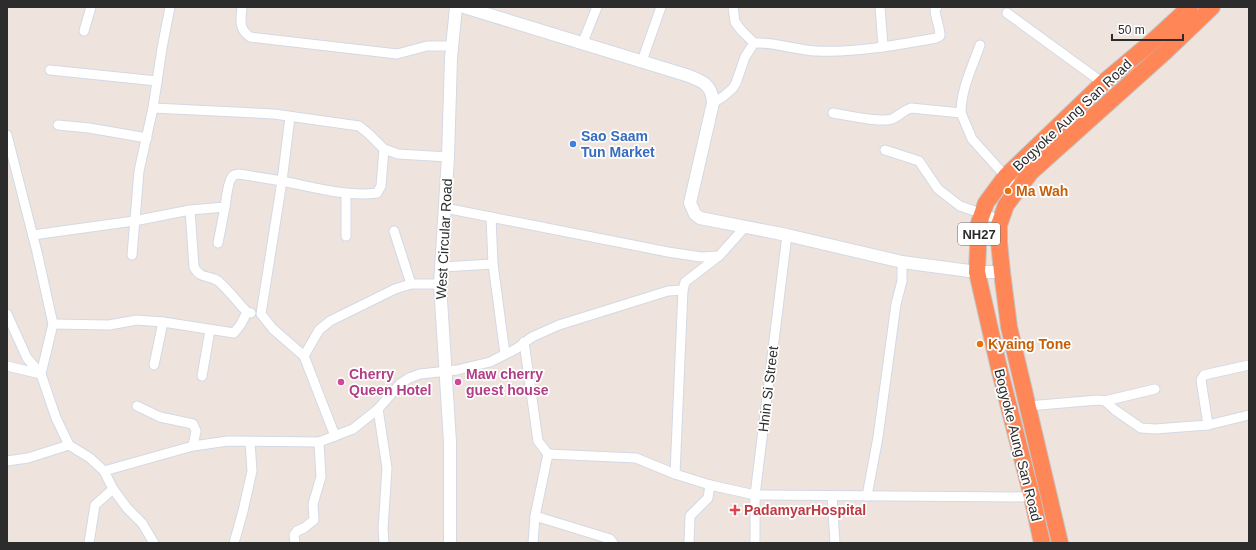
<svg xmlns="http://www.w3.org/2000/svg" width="1256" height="550" font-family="Helvetica,sans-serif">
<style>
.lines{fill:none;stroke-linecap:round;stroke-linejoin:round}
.street-casing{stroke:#d2d9e5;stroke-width:11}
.secondary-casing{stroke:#d2d9e5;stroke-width:14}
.highway-casing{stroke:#c4c4c4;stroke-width:18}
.street{stroke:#fff;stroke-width:9}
.secondary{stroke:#fff;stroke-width:12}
.highway{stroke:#ff8757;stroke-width:16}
.shop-dot{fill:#3f7fe0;stroke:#fff;stroke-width:1.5}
.food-dot{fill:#e8710a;stroke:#fff;stroke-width:1.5}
.hotel-dot{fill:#d1479c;stroke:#fff;stroke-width:1.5}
.health-dot{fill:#e0444e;stroke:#fff;stroke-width:1.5}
.labels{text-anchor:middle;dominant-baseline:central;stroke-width:3.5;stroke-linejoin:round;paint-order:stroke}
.shield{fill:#fff;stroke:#6b6b6b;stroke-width:1}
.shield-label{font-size:13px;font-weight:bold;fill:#2c2c2c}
.street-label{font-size:14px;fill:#2c2c2c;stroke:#fff}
.shop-label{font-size:14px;font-weight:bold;fill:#366cbe;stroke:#fff;text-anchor:start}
.food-label{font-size:14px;font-weight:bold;fill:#c56008;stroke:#fff;text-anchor:start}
.hotel-label{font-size:14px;font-weight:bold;fill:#b23c85;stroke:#fff;text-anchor:start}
.health-label{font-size:14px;font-weight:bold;fill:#be3a42;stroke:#fff;text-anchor:start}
</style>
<rect width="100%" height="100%" fill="#eee4dd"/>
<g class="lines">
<defs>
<g id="street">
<path d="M242 7C241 20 238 28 250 37L397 54 427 46H452"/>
<polyline points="733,7 735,22 741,30 754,43"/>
<polyline points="880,7 883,46"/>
<polyline points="1007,13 1103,83"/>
<polyline points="84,31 91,7"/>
<polyline points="583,42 597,7"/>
<polyline points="642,61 661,7"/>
<polyline points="50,70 157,81"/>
<path d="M713 103 724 96 733 88 736 83 745 57 754 43C775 42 795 50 816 51 854 53 898 45 936 38L940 36C940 26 935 18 935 9L937 7"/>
<polyline points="153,108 274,114 359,126 369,134 384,149"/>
<path d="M833 113C846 115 881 123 892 119 899 116 904 110 911 108L961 113 972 139 1017 189"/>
<path d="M961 113C961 89 972 68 980 45"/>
<polyline points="58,125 89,128 147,138"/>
<polyline points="7,135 37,252 53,324 41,374 56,418 69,445 90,458 104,471 113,489 127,508 142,523 154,543"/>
<polyline points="885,150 919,161 938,189 960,206 1001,220"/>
<polyline points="445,208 668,252 701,257 719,256 745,227"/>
<path d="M190 210 194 267C201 280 208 274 218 281 228 289 238 303 247 312L251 313"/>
<polyline points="491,217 493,264 505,354"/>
<polyline points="394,231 411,284"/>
<path d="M33 235 134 221 190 210 225 207C226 199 228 182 232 177 234 174 236 175 239 174L282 181 290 117"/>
<polyline points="346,236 346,194"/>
<polyline points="218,243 225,207"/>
<polyline points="132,255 139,171 153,108 162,48 170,7"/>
<polyline points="442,267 493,264"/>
<polyline points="7,314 27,358 41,374"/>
<polyline points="53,324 109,325 137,320 163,322 234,333 241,324 247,312"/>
<polyline points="524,342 538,441 548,454 535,516 533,543"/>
<path d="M304 356 273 329 261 314 282 181C313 187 346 197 377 193L381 186 384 149 398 154 448 157"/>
<polyline points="154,365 163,322"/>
<polyline points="7,366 41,374"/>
<polyline points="202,376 210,330"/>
<polyline points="1105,401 1155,389"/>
<polyline points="137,406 160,417 193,424 196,431 193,446"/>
<polyline points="1028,406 1098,400 1105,401 1115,410 1141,428 1155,429 1208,425 1249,415"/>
<polyline points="378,409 387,468 383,529 384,543"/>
<polyline points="1208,425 1201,380 1204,375 1249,365"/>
<polyline points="335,436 304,356 319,330 330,321 395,289 411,284 440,284"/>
<polyline points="548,454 636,458 675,474 710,485 755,495 1034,497"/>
<polyline points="7,461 28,458 69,445"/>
<polyline points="104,471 193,446 228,441 319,442 353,429 378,409 400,384 409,378 420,374 457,370 490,362 516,349 532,337 559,325 668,291 683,290 685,282 719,256"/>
<polyline points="675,474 683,290"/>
<polyline points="832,496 835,543"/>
<polyline points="867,496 878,437 896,304 902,281 902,262"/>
<polyline points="535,516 610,539 613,543"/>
<polyline points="89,543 95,505 113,489"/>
<polyline points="234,543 243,511 252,471 250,442"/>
<polyline points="295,543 294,535 297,531 304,528 314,520 313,504 321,477 319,442"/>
<polyline points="689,543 690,516 708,498 710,485"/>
<polyline points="755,543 755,495 787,235"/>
</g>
<g id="secondary">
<path d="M464 7 686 75C702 81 712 84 713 103L690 203 695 214 700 218 787 235 902 262 977 272H1002"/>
<polyline points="450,543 450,442 440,284 448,157 451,58 456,7"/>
</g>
<g id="highway">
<polyline points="1042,543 1032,497 999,368 977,272 979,223 986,203 1006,176 1103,83 1153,41 1190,7"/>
<polyline points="1060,543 1009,327 1002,272 999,242 999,225 1006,205 1031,172 1166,51 1212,7"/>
</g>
</defs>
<!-- street casing -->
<use href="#street" class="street-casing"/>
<!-- secondary casing -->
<use href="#secondary" class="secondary-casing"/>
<!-- highway casing -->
<use href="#highway" class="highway-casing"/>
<!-- street -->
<use href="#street" class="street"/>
<!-- secondary -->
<use href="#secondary" class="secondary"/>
<!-- highway -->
<use href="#highway" class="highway"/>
</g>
<!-- markers -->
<circle class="shop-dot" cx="573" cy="144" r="4"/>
<g class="food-dot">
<circle cx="1008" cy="191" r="4"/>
<circle cx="980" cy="344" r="4"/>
</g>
<g class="hotel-dot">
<circle cx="341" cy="382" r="4"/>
<circle cx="458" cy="382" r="4"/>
</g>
<path class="health-dot" d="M733 504h4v4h4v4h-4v4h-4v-4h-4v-4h4z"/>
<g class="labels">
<!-- shield labels -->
<rect class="shield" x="958" y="223" width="42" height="22" rx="3"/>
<g class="shield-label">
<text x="979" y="234">NH27</text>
</g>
<!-- street labels -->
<g class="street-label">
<text transform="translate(1072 115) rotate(-43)">Bogyoke Aung San Road</text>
<text transform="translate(444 239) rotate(-87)">West Circular Road</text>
<text transform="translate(768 389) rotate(-83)">Hnin Si Street</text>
<text transform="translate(1018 445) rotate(76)">Bogyoke Aung San Road</text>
</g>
<!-- shop labels -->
<g class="shop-label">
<text x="581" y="136">Sao Saam<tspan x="581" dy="16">Tun Market</tspan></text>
</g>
<!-- food labels -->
<g class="food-label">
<text x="1016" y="191">Ma Wah</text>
<text x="988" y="344">Kyaing Tone</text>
</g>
<!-- hotel labels -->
<g class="hotel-label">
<text x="349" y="374">Cherry<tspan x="349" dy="16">Queen Hotel</tspan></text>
<text x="466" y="374">Maw cherry<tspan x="466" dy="16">guest house</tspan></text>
</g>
<!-- health labels -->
<g class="health-label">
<text x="744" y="510">PadamyarHospital</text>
</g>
</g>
<!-- border -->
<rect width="1256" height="550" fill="none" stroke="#2c2c2c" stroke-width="16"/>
<!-- scale -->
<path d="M1112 34v6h71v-6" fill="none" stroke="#2c2c2c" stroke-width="2"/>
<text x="1118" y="34" font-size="12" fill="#2c2c2c" stroke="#ffffff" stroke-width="3" paint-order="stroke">50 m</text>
</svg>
